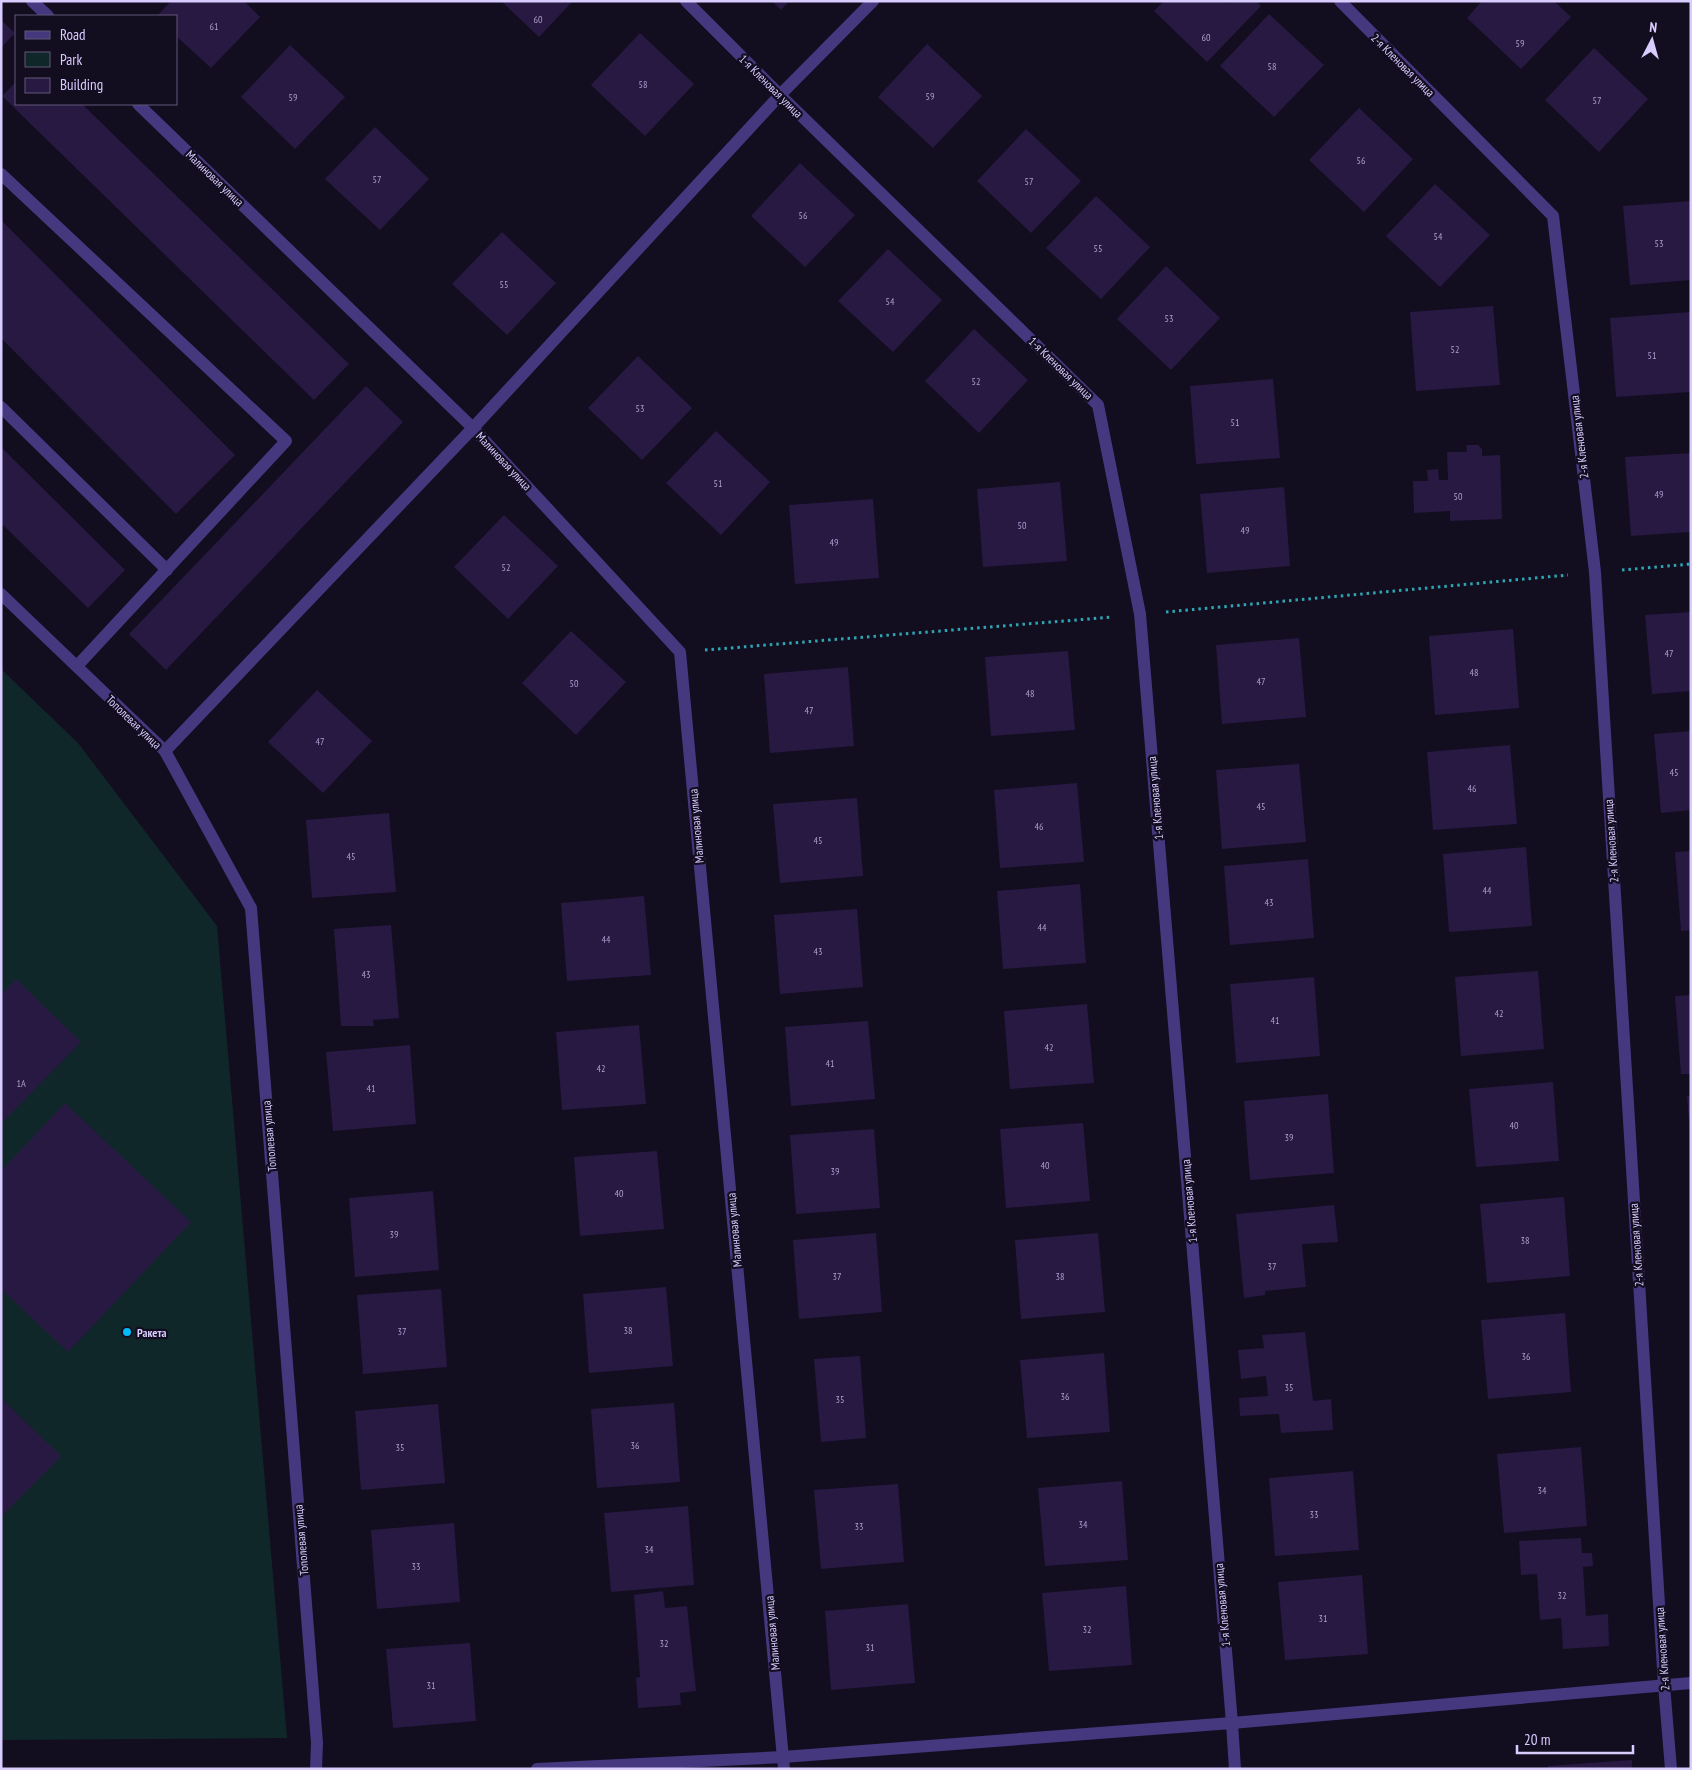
<svg xmlns="http://www.w3.org/2000/svg" width="1692" height="1770" font-family="'PT Sans Narrow',sans-serif">
<style>
.green{fill:#10272a}
.building{fill:#271941}
.lines{fill:none;stroke-linecap:round;stroke-linejoin:round}
.path{stroke:#2ea6b1;stroke-width:3;stroke-dasharray:2.5 4;stroke-linecap:butt}
.service{stroke:#45387f;stroke-width:12}
.minor{stroke:#45387f;stroke-width:12}
.poi-dot{fill:#02baf5;stroke:#130d20;stroke-width:2}
.labels{text-anchor:middle;dominant-baseline:central;stroke-width:4.5;stroke-linejoin:round;paint-order:stroke}
.number-label{font-size:10px;fill:#ac9fd0}
.street-label{font-size:12px;fill:#d9ccff;stroke:#130d20}
.poi-label{font-size:12px;font-weight:bold;fill:#d9ccff;stroke:#130d20;text-anchor:start}
</style>
<rect width="100%" height="100%" fill="#130d20"/>
<!-- green -->
<polygon class="green" points="1,669 78,743 217,926 287,1738 1,1740"/>
<!-- building -->
<g class="building">
<polygon points="171,1 244,1 260,17 211,68 176,36 176,16 157,16"/>
<polygon points="501,1 573,1 539,37"/>
<polygon points="772,1 789,1 781,10"/>
<polygon points="1164,1 1227,1 1229,3 1231,1 1256,1 1261,6 1207,62 1154,11"/>
<polygon points="1482,1 1554,1 1571,17 1521,69 1467,18"/>
<polygon points="1269,14 1324,65 1274,117 1220,66"/>
<polygon points="1,20 15,33 1,48"/>
<polygon points="640,33 694,84 645,136 591,85"/>
<polygon points="927,44 982,96 933,148 878,97"/>
<polygon points="290,45 345,97 295,149 241,97"/>
<polygon points="1594,48 1648,99 1599,152 1545,100"/>
<polygon points="16,82 16,104 82,104 349,364 314,400 2,96"/>
<polygon points="1359,108 1413,159 1364,212 1309,160"/>
<polygon points="375,127 429,179 380,230 325,179"/>
<polygon points="1026,129 1081,181 1031,233 977,181"/>
<polygon points="800,163 855,215 805,267 751,216"/>
<polygon points="1435,184 1490,235 1440,287 1386,236"/>
<polygon points="1096,196 1150,247 1101,299 1046,248"/>
<polygon points="1691,201 1691,280 1630,285 1623,206"/>
<polygon points="1,220 235,455 176,514 1,338"/>
<polygon points="502,232 556,283 507,335 452,284"/>
<polygon points="888,249 942,300 893,352 838,301"/>
<polygon points="1166,266 1220,318 1171,370 1117,319"/>
<polygon points="1493,306 1500,385 1416,391 1410,312"/>
<polygon points="1691,312 1691,392 1616,397 1610,318"/>
<polygon points="974,329 1028,380 979,433 925,381"/>
<polygon points="638,356 692,408 642,460 588,408"/>
<polygon points="1273,379 1280,458 1196,464 1190,386"/>
<polygon points="366,386 403,422 166,670 129,634"/>
<polygon points="716,431 770,482 721,535 666,483"/>
<polygon points="1466,445 1478,445 1482,449 1482,456 1500,455 1502,519 1450,521 1450,511 1414,513 1413,481 1428,481 1427,470 1438,469 1439,480 1448,480 1447,452 1467,452"/>
<polygon points="1,447 125,570 88,608 1,523"/>
<polygon points="1691,453 1691,532 1631,536 1625,457"/>
<polygon points="1060,482 1067,561 983,567 977,489"/>
<polygon points="1284,487 1290,566 1207,573 1200,494"/>
<polygon points="873,499 879,578 795,584 789,505"/>
<polygon points="504,515 558,566 508,619 454,567"/>
<polygon points="1691,612 1691,691 1652,694 1645,615"/>
<polygon points="1513,629 1519,708 1435,715 1429,636"/>
<polygon points="571,631 626,682 576,735 522,683"/>
<polygon points="1299,638 1306,717 1222,724 1216,645"/>
<polygon points="1068,651 1075,730 991,736 985,657"/>
<polygon points="848,667 854,746 770,753 764,674"/>
<polygon points="317,690 372,741 323,793 268,742"/>
<polygon points="1691,731 1691,810 1661,813 1654,734"/>
<polygon points="1510,745 1517,824 1433,830 1427,752"/>
<polygon points="1299,764 1306,842 1222,849 1216,770"/>
<polygon points="1077,783 1084,862 1000,868 994,790"/>
<polygon points="857,798 863,876 780,883 773,804"/>
<polygon points="389,813 396,892 312,898 306,820"/>
<polygon points="1526,847 1532,926 1449,932 1443,854"/>
<polygon points="1691,851 1691,930 1681,931 1675,852"/>
<polygon points="1308,859 1314,938 1230,945 1224,866"/>
<polygon points="1080,884 1086,963 1003,969 997,891"/>
<polygon points="644,896 651,975 567,981 561,903"/>
<polygon points="857,909 863,987 780,994 774,915"/>
<polygon points="391,925 399,1018 373,1020 374,1026 341,1026 334,929"/>
<polygon points="1538,971 1544,1049 1461,1056 1455,977"/>
<polygon points="1314,977 1320,1056 1236,1063 1230,984"/>
<polygon points="16,979 81,1042 1,1124 1,995"/>
<polygon points="1691,995 1691,1074 1681,1074 1675,996"/>
<polygon points="1087,1004 1094,1083 1010,1089 1004,1011"/>
<polygon points="868,1021 875,1099 791,1106 785,1027"/>
<polygon points="639,1025 646,1104 562,1110 556,1032"/>
<polygon points="410,1045 416,1124 333,1131 326,1052"/>
<polygon points="1553,1082 1559,1161 1476,1167 1469,1089"/>
<polygon points="1328,1094 1334,1173 1250,1180 1244,1101"/>
<polygon points="1687,1096 1691,1096 1691,1121 1689,1121"/>
<polygon points="65,1103 191,1222 68,1352 1,1289 1,1171"/>
<polygon points="1083,1123 1090,1201 1006,1208 1000,1129"/>
<polygon points="874,1129 880,1208 796,1214 790,1135"/>
<polygon points="657,1151 664,1229 580,1236 574,1157"/>
<polygon points="433,1191 439,1270 355,1277 349,1198"/>
<polygon points="1564,1197 1570,1276 1487,1283 1480,1204"/>
<polygon points="1334,1205 1338,1242 1302,1244 1306,1287 1265,1291 1265,1295 1244,1298 1236,1214"/>
<polygon points="876,1233 882,1312 799,1319 793,1240"/>
<polygon points="1098,1233 1105,1312 1021,1319 1015,1240"/>
<polygon points="666,1287 673,1366 589,1373 583,1294"/>
<polygon points="441,1289 447,1367 363,1374 357,1295"/>
<polygon points="1565,1313 1571,1392 1488,1399 1481,1320"/>
<polygon points="1305,1332 1313,1401 1331,1399 1333,1430 1281,1433 1279,1414 1240,1416 1239,1398 1268,1396 1266,1376 1241,1379 1238,1350 1264,1348 1262,1335"/>
<polygon points="1104,1353 1110,1432 1027,1438 1020,1360"/>
<polygon points="860,1356 866,1438 821,1442 814,1359"/>
<polygon points="1,1398 61,1456 1,1517"/>
<polygon points="674,1403 680,1482 597,1488 591,1409"/>
<polygon points="438,1404 445,1483 361,1490 355,1411"/>
<polygon points="1581,1447 1587,1526 1504,1533 1497,1454"/>
<polygon points="1353,1471 1359,1550 1275,1556 1269,1478"/>
<polygon points="1122,1481 1128,1560 1045,1566 1038,1488"/>
<polygon points="898,1484 904,1562 821,1569 814,1490"/>
<polygon points="688,1506 694,1585 611,1592 604,1513"/>
<polygon points="454,1523 460,1602 377,1609 371,1530"/>
<polygon points="1581,1538 1582,1553 1592,1553 1593,1566 1583,1567 1586,1616 1608,1614 1609,1646 1563,1649 1561,1618 1540,1620 1537,1574 1521,1575 1519,1541"/>
<polygon points="1362,1575 1368,1654 1285,1660 1278,1582"/>
<polygon points="1126,1586 1132,1665 1049,1671 1042,1593"/>
<polygon points="663,1591 665,1608 687,1606 696,1691 680,1693 681,1705 638,1708 636,1678 640,1677 634,1595"/>
<polygon points="908,1604 915,1683 831,1690 825,1611"/>
<polygon points="470,1643 476,1721 393,1728 386,1649"/>
<polygon points="1632,1760 1632,1769 1548,1769 1548,1766"/>
</g>
<g class="lines">
<!-- path -->
<g class="path">
<polyline points="1622,570 1691,564"/>
<polyline points="1166,612 1568,575"/>
<polyline points="705,650 1113,617"/>
</g>
<!-- service -->
<g class="service">
<polyline points="1,174 286,441 77,666"/>
<polyline points="1,407 167,570"/>
</g>
<!-- minor -->
<g class="minor">
<polyline points="32,1 48,16"/>
<polyline points="686,1 780,95 1098,405 1140,614 1232,1723 1235,1769"/>
<polyline points="1340,1 1553,216 1595,572 1664,1685 1671,1769"/>
<polyline points="138,104 473,428 680,652 784,1769"/>
<polyline points="1,594 165,751 251,908 317,1743 316,1769"/>
<polyline points="165,751 473,428 780,95 873,1"/>
<polyline points="537,1769 783,1757 1232,1723 1691,1683"/>
</g>
</g>
<!-- markers -->
<circle class="poi-dot" cx="127" cy="1332" r="5"/>
<g class="labels">
<!-- number labels -->
<g class="number-label">
<text x="538" y="19">60</text>
<text x="214" y="26">61</text>
<text x="1206" y="37">60</text>
<text x="1520" y="43">59</text>
<text x="1272" y="66">58</text>
<text x="643" y="84">58</text>
<text x="930" y="96">59</text>
<text x="293" y="97">59</text>
<text x="1597" y="100">57</text>
<text x="1361" y="160">56</text>
<text x="377" y="179">57</text>
<text x="1029" y="181">57</text>
<text x="803" y="215">56</text>
<text x="1438" y="236">54</text>
<text x="1659" y="243">53</text>
<text x="1098" y="248">55</text>
<text x="504" y="284">55</text>
<text x="890" y="301">54</text>
<text x="1169" y="318">53</text>
<text x="1455" y="349">52</text>
<text x="1652" y="355">51</text>
<text x="976" y="381">52</text>
<text x="640" y="408">53</text>
<text x="1235" y="422">51</text>
<text x="718" y="483">51</text>
<text x="1659" y="494">49</text>
<text x="1458" y="496">50</text>
<text x="1022" y="525">50</text>
<text x="1245" y="530">49</text>
<text x="834" y="542">49</text>
<text x="506" y="567">52</text>
<text x="1669" y="653">47</text>
<text x="1474" y="672">48</text>
<text x="1261" y="681">47</text>
<text x="574" y="683">50</text>
<text x="1030" y="693">48</text>
<text x="809" y="710">47</text>
<text x="320" y="741">47</text>
<text x="1674" y="772">45</text>
<text x="1472" y="788">46</text>
<text x="1261" y="806">45</text>
<text x="1039" y="826">46</text>
<text x="818" y="840">45</text>
<text x="351" y="856">45</text>
<text x="1487" y="890">44</text>
<text x="1269" y="902">43</text>
<text x="1042" y="927">44</text>
<text x="606" y="939">44</text>
<text x="818" y="951">43</text>
<text x="366" y="974">43</text>
<text x="1499" y="1013">42</text>
<text x="1275" y="1020">41</text>
<text x="1049" y="1047">42</text>
<text x="830" y="1063">41</text>
<text x="601" y="1068">42</text>
<text x="21" y="1083">1А</text>
<text x="371" y="1088">41</text>
<text x="1514" y="1125">40</text>
<text x="1289" y="1137">39</text>
<text x="1045" y="1165">40</text>
<text x="835" y="1171">39</text>
<text x="619" y="1193">40</text>
<text x="394" y="1234">39</text>
<text x="1525" y="1240">38</text>
<text x="1272" y="1266">37</text>
<text x="837" y="1276">37</text>
<text x="1060" y="1276">38</text>
<text x="628" y="1330">38</text>
<text x="402" y="1331">37</text>
<text x="1526" y="1356">36</text>
<text x="1289" y="1387">35</text>
<text x="1065" y="1396">36</text>
<text x="840" y="1399">35</text>
<text x="635" y="1445">36</text>
<text x="400" y="1447">35</text>
<text x="1542" y="1490">34</text>
<text x="1314" y="1514">33</text>
<text x="1083" y="1524">34</text>
<text x="859" y="1526">33</text>
<text x="649" y="1549">34</text>
<text x="416" y="1566">33</text>
<text x="1562" y="1595">32</text>
<text x="1323" y="1618">31</text>
<text x="1087" y="1629">32</text>
<text x="664" y="1643">32</text>
<text x="870" y="1647">31</text>
<text x="431" y="1685">31</text>
</g>
<!-- street labels -->
<g class="street-label">
<text transform="translate(1403 65) rotate(45)">2-я Кленовая улица</text>
<text transform="translate(771 86) rotate(45)">1-я Кленовая улица</text>
<text transform="translate(215 178) rotate(44)">Малиновая улица</text>
<text transform="translate(1061 368) rotate(44)">1-я Кленовая улица</text>
<text transform="translate(1579 437) rotate(-97)">2-я Кленовая улица</text>
<text transform="translate(504 461) rotate(47)">Малиновая улица</text>
<text transform="translate(134 722) rotate(44)">Тополевая улица</text>
<text transform="translate(1155 798) rotate(-95)">1-я Кленовая улица</text>
<text transform="translate(696 826) rotate(-95)">Малиновая улица</text>
<text transform="translate(1611 841) rotate(-94)">2-я Кленовая улица</text>
<text transform="translate(269 1136) rotate(-95)">Тополевая улица</text>
<text transform="translate(1189 1201) rotate(-95)">1-я Кленовая улица</text>
<text transform="translate(734 1230) rotate(-95)">Малиновая улица</text>
<text transform="translate(1636 1245) rotate(-94)">2-я Кленовая улица</text>
<text transform="translate(301 1540) rotate(-95)">Тополевая улица</text>
<text transform="translate(1222 1605) rotate(-95)">1-я Кленовая улица</text>
<text transform="translate(772 1633) rotate(-95)">Малиновая улица</text>
<text transform="translate(1662 1649) rotate(-94)">2-я Кленовая улица</text>
</g>
<!-- poi labels -->
<g class="poi-label">
<text x="137" y="1332">Ракета</text>
</g>
</g>
<!-- border -->
<rect width="1692" height="1770" fill="none" stroke="#d9ccff" stroke-width="5"/>
<!-- legend -->
<rect x="15" y="15" width="162" height="90" fill="#130d20" stroke="#625979"/>
<rect x="25" y="31" width="25" height="8" fill="#45387f" stroke="#625979"/>
<text x="60" y="40" font-size="15" fill="#d9ccff">Road</text>
<rect x="25" y="52" width="25" height="15" fill="#10272a" stroke="#625979"/>
<text x="60" y="65" font-size="15" fill="#d9ccff">Park</text>
<rect x="25" y="78" width="25" height="15" fill="#271941" stroke="#625979"/>
<text x="60" y="90" font-size="15" fill="#d9ccff">Building</text>
<!-- north arrow -->
<g transform="translate(1652 40) rotate(6)" stroke="#130d20" stroke-width="4" paint-order="stroke">
<path d="M0-4L9 19L0 12L-9 19Z" fill="#d9ccff"/>
<text y="-8" font-size="14" font-weight="bold" text-anchor="middle" fill="#d9ccff">N</text>
</g>
<!-- scale -->
<path d="M1517 1745v8h116v-8" fill="none" stroke="#d9ccff" stroke-width="2.5"/>
<text x="1524" y="1745" font-size="15" fill="#d9ccff" stroke="#130d20" stroke-width="4" paint-order="stroke">20 m</text>
</svg>
